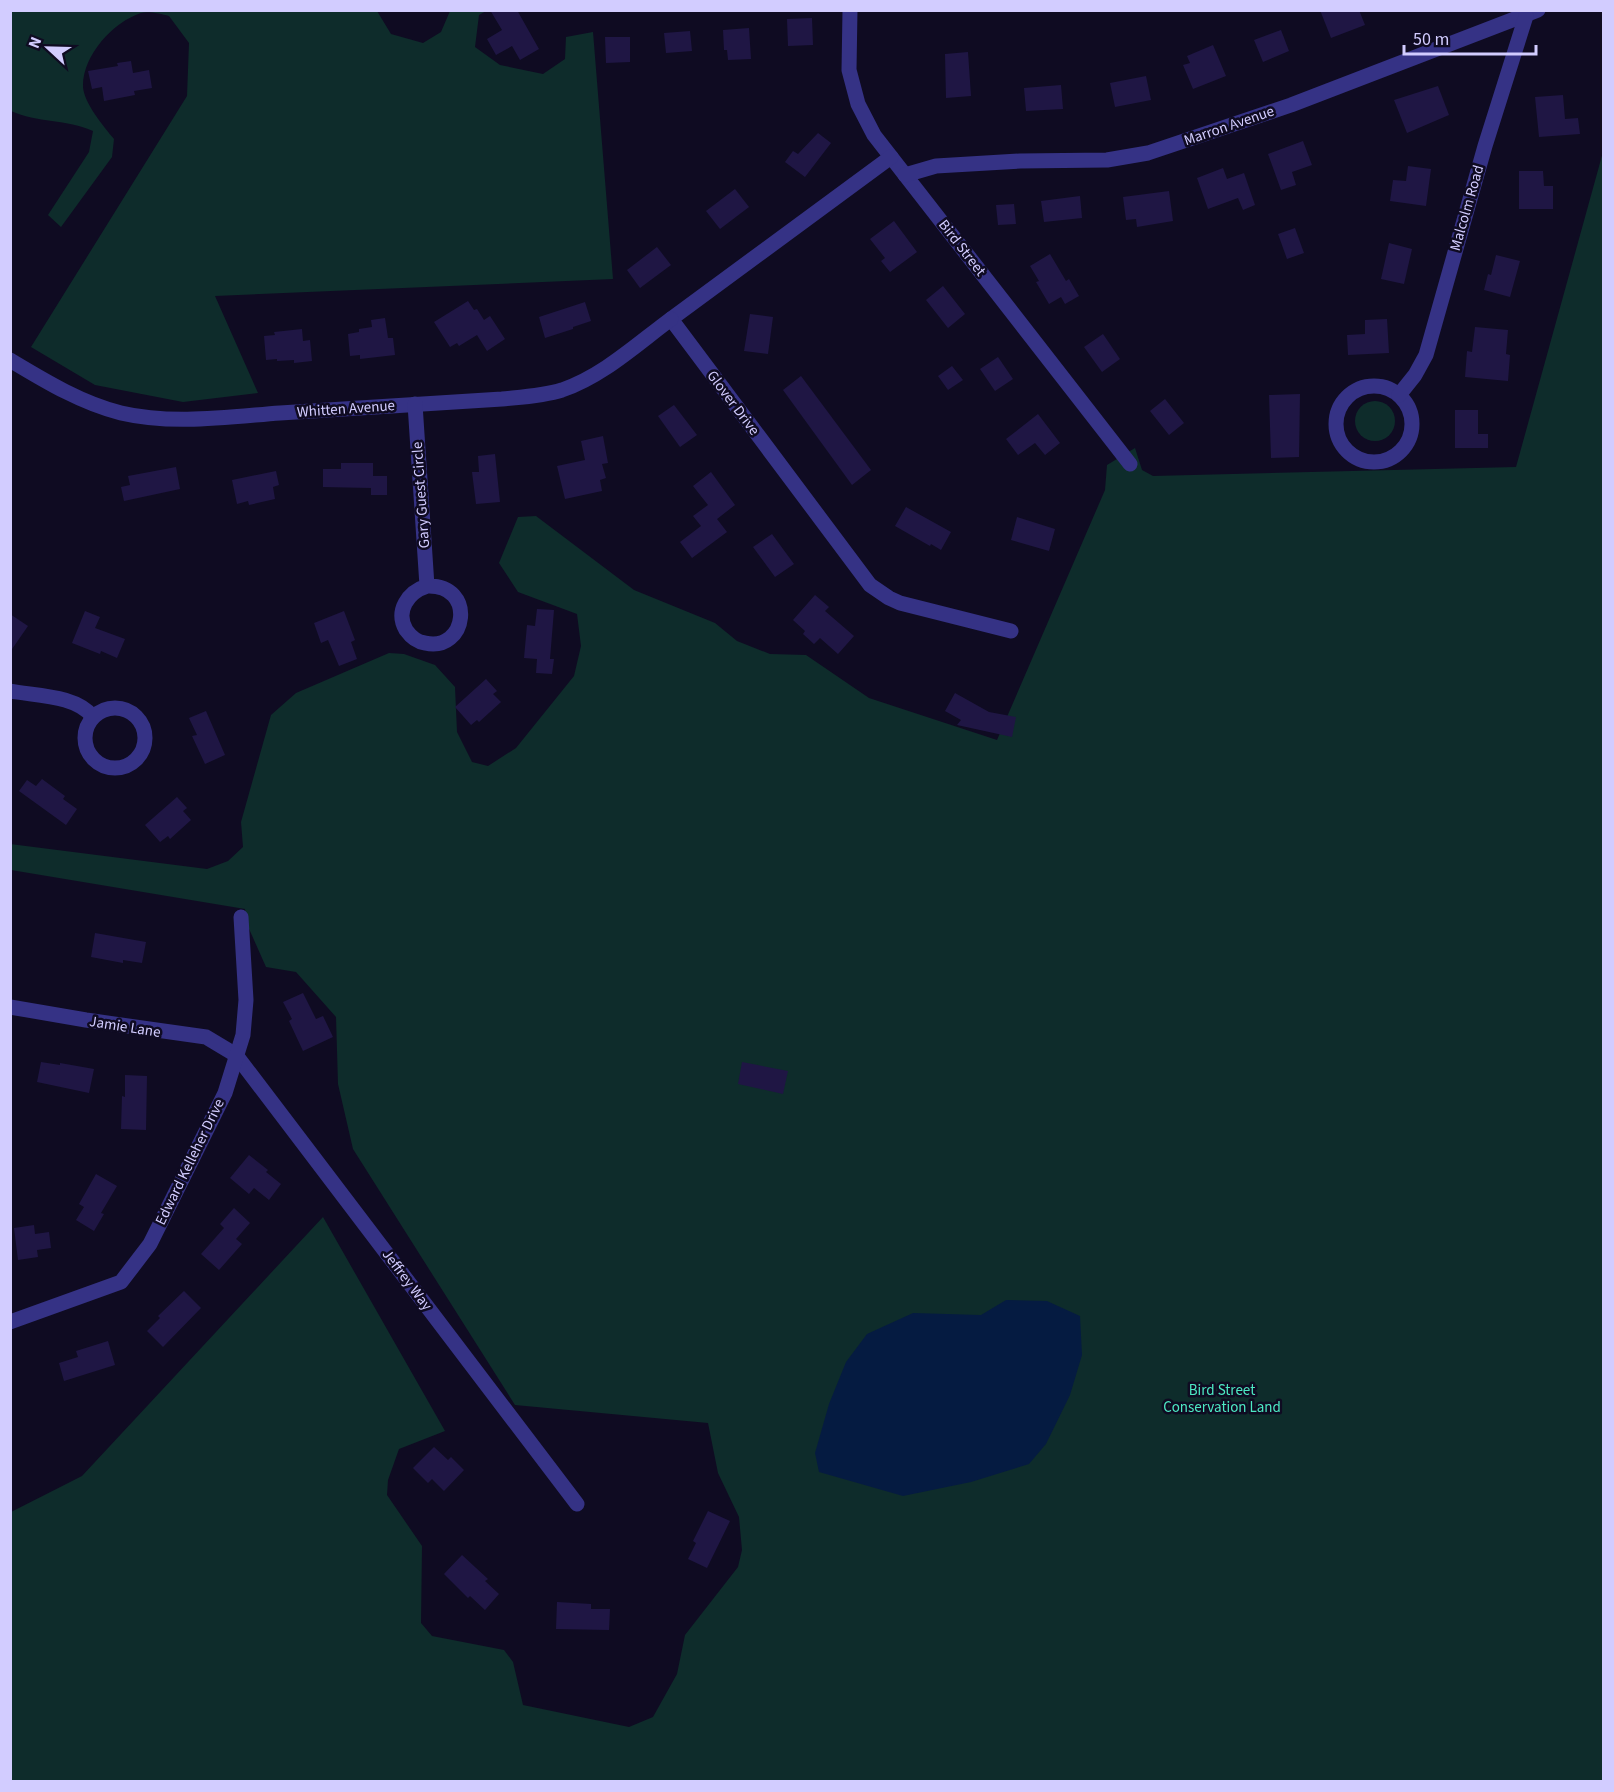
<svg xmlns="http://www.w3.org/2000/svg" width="1614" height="1792" font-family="'Source Sans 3',sans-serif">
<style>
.green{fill:#0e2c2b}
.water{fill:#051b41}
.building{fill:#1f1644}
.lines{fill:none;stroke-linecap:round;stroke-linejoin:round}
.street{stroke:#353285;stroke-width:15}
.labels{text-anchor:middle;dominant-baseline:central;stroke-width:5;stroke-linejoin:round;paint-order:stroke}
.street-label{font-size:15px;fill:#d2ccff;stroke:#0f0b22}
.park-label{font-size:15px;fill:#4de9c3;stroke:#0f0b22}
</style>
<rect width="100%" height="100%" fill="#0f0b22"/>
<!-- green -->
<g class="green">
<path d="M11 10 377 11 391 34 423 43 441 32 450 11H486L479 15 475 47 500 65 543 74 565 59 566 37 593 32 613 279 215 296 258 393 183 402 95 385 31 347 187 96 189 43 169 16C161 14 148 11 141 13 113 22 82 56 83 87 84 103 104 127 114 139L112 157 61 227 48 215 89 152 93 131C67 119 37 123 11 111Z"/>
<polygon points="1603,152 1603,1781 11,1781 11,1512 82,1476 323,1217 445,1431 399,1449 388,1480 387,1495 422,1546 421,1623 432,1636 504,1650 513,1662 523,1705 629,1727 653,1717 677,1674 685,1635 738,1567 742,1550 739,1517 718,1473 708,1423 515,1405 353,1149 338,1084 336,1017 296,972 266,967 246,922 245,909 11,870 10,844 207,869 228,861 243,847 241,822 271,715 296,693 389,653 404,654 435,665 455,687 457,732 472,762 488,766 516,748 574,676 581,646 577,614 518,592 499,563 518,517 536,516 634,590 715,623 737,641 770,654 806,655 869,698 997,740 1105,490 1107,465 1135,448 1142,470 1153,476 1516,467"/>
<circle cx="1375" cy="421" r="20"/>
</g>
<!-- water -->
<polygon class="water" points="1006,1300 1047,1301 1080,1316 1082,1355 1070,1395 1046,1444 1029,1464 971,1482 903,1496 819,1472 815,1453 829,1404 846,1362 867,1334 913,1313 981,1315"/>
<!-- building -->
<g class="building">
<polygon points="490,10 517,10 539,49 520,60 512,46 496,55 487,39 502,30"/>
<polygon points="1320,10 1359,10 1365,25 1331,38"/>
<polygon points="812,18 813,45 788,46 787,19"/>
<polygon points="749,28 751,59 728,60 727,50 724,50 723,30"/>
<polygon points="1281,30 1289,51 1263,62 1254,40"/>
<polygon points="690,31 692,51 666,53 664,33"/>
<polygon points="605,37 630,37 630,62 606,63"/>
<polygon points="1213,45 1226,76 1193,89 1183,65 1190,63 1187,56"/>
<polygon points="968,52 971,96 946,98 945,54"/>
<polygon points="131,61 133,73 149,70 152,88 134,91 135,95 104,101 102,87 92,89 88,71 118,66 117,63"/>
<polygon points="1146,76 1151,100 1115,107 1110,83"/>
<polygon points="1061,85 1063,109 1026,111 1024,88"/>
<polygon points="1438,86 1449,115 1407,133 1394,100"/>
<polygon points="1563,95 1565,119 1578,118 1580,134 1539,137 1535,97"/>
<polygon points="818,133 831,143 805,177 785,162 793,151 798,154"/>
<polygon points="1303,141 1312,165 1292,172 1296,185 1281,190 1268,154"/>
<polygon points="1408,166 1431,169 1426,206 1390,201 1393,180 1406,181"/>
<polygon points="1223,168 1227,179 1244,173 1255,205 1243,210 1238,198 1208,209 1197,178"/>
<polygon points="1519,171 1543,171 1544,186 1553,186 1553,209 1519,209"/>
<polygon points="735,189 749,207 720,229 706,211"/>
<polygon points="1169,191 1173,221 1137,227 1136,219 1126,220 1123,197"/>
<polygon points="1080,196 1082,218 1044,222 1041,201"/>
<polygon points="1014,204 1016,224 998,225 996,205"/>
<polygon points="894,221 917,252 890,272 881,261 885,258 870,239"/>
<polygon points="1295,228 1304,253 1287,259 1278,234"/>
<polygon points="1389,243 1412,249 1404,284 1381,279"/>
<polygon points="657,247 671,265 640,288 627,270"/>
<polygon points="1050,254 1066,281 1069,279 1079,296 1065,304 1061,297 1049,304 1036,282 1039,281 1030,266"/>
<polygon points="1496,255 1520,261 1510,297 1484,290 1488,274 1491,275"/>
<polygon points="943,286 965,314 948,328 926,300"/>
<polygon points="468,301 474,310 477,309 484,320 490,316 505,339 487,351 477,335 459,346 457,343 450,347 434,322"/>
<polygon points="585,302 591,321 573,327 573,329 545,338 539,317"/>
<polygon points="750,314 773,317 768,354 744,351"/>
<polygon points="385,318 388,338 393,338 395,355 360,359 360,355 350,356 348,334 359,332 359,329 372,327 371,320"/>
<polygon points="1387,319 1389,353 1348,355 1347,335 1365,334 1365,320"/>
<polygon points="1475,327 1508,330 1506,354 1510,355 1508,381 1465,377 1467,351 1472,352"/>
<polygon points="302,329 303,341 310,340 312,361 294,363 294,360 277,361 277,359 266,360 264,336 275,335 274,332"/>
<polygon points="1103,334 1120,359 1102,372 1084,347"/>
<polygon points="998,357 1013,379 995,391 980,369"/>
<polygon points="952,366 963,380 948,390 938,376"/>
<polygon points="801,376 871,470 852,485 783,390"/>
<polygon points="1300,394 1299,457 1271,458 1269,395"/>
<polygon points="1165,399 1184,423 1169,435 1150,411"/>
<polygon points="674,405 697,435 680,447 658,416"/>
<polygon points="1455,410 1478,410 1478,434 1488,434 1488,448 1455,448"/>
<polygon points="1038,414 1060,443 1045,455 1035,443 1018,455 1006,439"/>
<polygon points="603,436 608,463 602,464 606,478 600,480 602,491 565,499 557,466 585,460 581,441"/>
<polygon points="495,454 500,502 476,504 472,472 479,472 478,456"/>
<polygon points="341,463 373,463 373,476 387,476 387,495 371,495 371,488 323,487 323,469 341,469"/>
<polygon points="176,467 180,489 124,501 121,487 130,485 128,476"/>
<polygon points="276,471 279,485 273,487 275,499 249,505 248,501 237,504 232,480"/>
<polygon points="711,472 735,505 717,519 727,532 692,558 680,542 701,526 693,516 708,505 693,486"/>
<polygon points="906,507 951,532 941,550 931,544 930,546 895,526"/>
<polygon points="1017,517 1055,529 1049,551 1011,540"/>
<polygon points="772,534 794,564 775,577 753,547"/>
<polygon points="815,595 829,607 825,611 854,636 838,654 820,638 814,644 803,634 805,631 793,620"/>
<polygon points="537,609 554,610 550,659 554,659 552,674 536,673 537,659 524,658 527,625 535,626"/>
<polygon points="85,611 100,617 95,628 125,639 117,658 101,651 100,654 72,643"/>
<polygon points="344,611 355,640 351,642 357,659 339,666 328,640 321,643 314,623"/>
<polygon points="10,614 28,626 10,652"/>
<polygon points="486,679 497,691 493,694 501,702 479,722 477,720 471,725 455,707"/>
<polygon points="955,693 989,712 1016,717 1012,737 957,725 961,720 945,711"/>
<polygon points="206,711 225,755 205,764 192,736 197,735 189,718"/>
<polygon points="42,779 65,796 63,799 77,809 66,825 19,791 27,780 36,786"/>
<polygon points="177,797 187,808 183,811 191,820 170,839 168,836 160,842 145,825"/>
<polygon points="95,933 146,942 142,963 123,960 123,963 91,957"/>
<polygon points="303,993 316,1019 323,1016 333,1037 303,1051 289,1021 292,1019 283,1002"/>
<polygon points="41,1062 60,1065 60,1063 94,1069 89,1093 37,1082"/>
<polygon points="742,1062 788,1071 783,1094 738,1084"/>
<polygon points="125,1075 147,1076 146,1130 121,1129 122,1096 125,1097"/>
<polygon points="249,1155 268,1170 266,1172 281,1184 269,1200 254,1188 249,1194 230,1178"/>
<polygon points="96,1174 117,1186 101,1213 104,1214 94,1231 76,1220 84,1207 79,1204"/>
<polygon points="234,1208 250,1223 236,1239 242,1244 219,1270 201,1254 224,1228 220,1224"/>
<polygon points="34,1225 35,1234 49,1232 51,1248 37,1250 38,1257 18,1260 14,1228"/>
<polygon points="184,1291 201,1308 163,1347 147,1331 160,1318 158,1316"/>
<polygon points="108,1341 115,1365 64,1381 59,1363 78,1357 76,1351"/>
<polygon points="434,1447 448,1460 451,1457 464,1470 444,1491 432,1479 428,1483 413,1468"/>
<polygon points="708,1511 730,1521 707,1568 688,1559 696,1543 693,1541"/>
<polygon points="462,1555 488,1579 485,1581 499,1594 485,1610 470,1596 468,1598 444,1574"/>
<polygon points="557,1602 591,1604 591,1609 610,1609 609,1630 556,1629"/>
</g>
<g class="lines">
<!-- street -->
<g class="street">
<polyline points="850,10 849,70 858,104 874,135 1130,464"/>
<polyline points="891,157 671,319 870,585 889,598 900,603 1011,631"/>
<polyline points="905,175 936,166 1020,161 1107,160 1148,153 1291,105 1538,10"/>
<path d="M10 360C45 381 81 403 121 413 172 425 228 417 280 413 354 408 428 404 502 399 522 397 543 396 562 390 603 376 637 344 671 319"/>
<circle cx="1374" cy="424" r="38"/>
<polyline points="1399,395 1415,375 1426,355 1485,146 1526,16"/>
<path d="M415 404 427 586C408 592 395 611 406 630 411 637 417 642 425 643 467 653 477 584 427 586"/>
<path d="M10 691C36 696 76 695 93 717"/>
<circle cx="115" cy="738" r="30"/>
<polyline points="10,1007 86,1020 206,1037 236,1055 577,1504"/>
<polyline points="10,1322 121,1282 150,1244 225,1093 243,1035 246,1000 241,917"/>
</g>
</g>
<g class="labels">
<!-- street labels -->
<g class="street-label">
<text transform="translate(1229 126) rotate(-19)">Marron Avenue</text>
<text transform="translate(1467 208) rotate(-74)">Malcolm Road</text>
<text transform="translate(962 248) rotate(52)">Bird Street</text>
<text transform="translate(733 403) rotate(53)">Glover Drive</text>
<text transform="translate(346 409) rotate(-4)">Whitten Avenue</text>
<text transform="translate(421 495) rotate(-94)">Gary Guest Circle</text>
<text transform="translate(125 1027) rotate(9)">Jamie Lane</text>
<text transform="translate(190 1162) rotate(-64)">Edward Kelleher Drive</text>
<text transform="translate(407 1280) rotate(53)">Jeffrey Way</text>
</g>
<!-- park labels -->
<g class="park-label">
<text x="1222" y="1390">Bird Street<tspan x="1222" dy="17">Conservation Land</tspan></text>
</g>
</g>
<!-- border -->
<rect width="1614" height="1792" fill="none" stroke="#d2ccff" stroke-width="24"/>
<!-- north arrow -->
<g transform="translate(48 48) rotate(292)" stroke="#0f0b22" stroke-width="4.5" paint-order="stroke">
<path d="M0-4.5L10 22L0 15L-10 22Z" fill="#d2ccff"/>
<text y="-9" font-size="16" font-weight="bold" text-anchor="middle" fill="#d2ccff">N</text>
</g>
<!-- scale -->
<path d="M1404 45v9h132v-9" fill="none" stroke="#d2ccff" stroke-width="3"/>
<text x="1413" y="45" font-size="18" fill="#d2ccff" stroke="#0f0b22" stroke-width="4.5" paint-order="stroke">50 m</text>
</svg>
